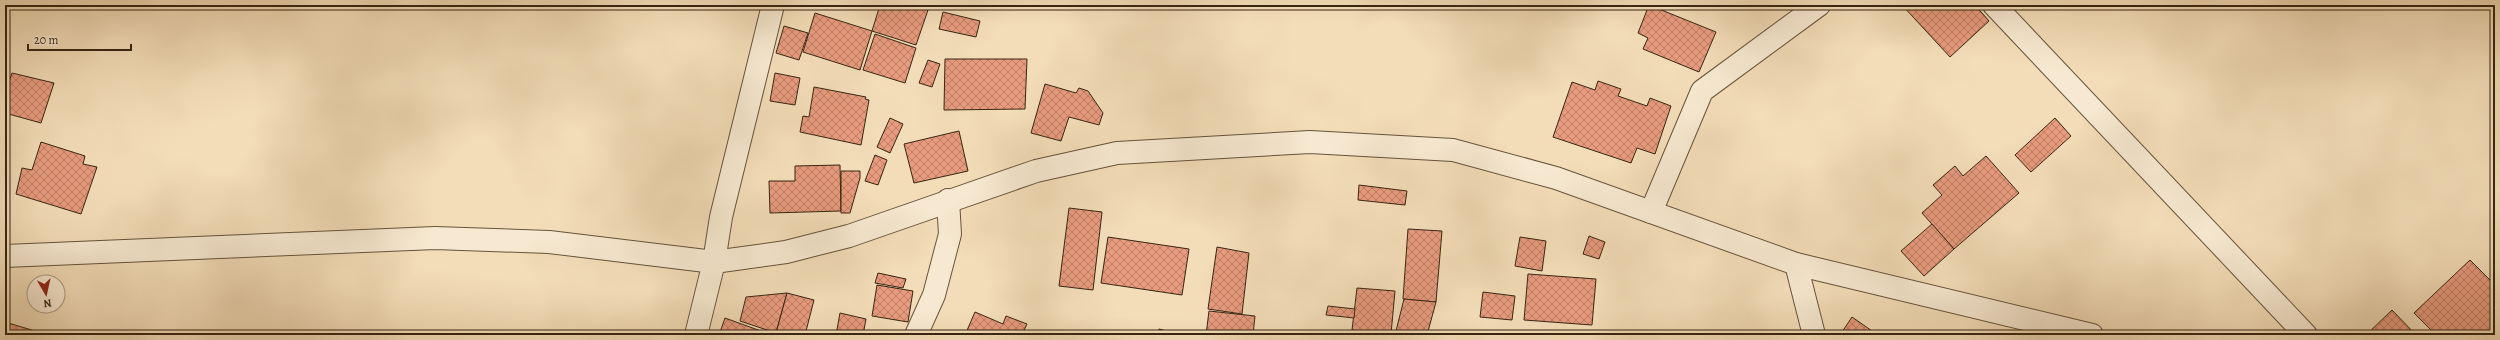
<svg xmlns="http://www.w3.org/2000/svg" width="2500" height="340" font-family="Alegreya,serif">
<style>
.building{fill:url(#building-cross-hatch);stroke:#372511}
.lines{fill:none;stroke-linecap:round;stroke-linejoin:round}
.minor-casing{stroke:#66533b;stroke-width:24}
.minor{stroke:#f7e9d1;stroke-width:22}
</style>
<defs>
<pattern id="building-cross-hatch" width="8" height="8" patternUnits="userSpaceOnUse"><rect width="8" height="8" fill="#e89b7e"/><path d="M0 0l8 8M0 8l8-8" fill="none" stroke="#bd7e66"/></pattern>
</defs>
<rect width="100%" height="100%" fill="#f3ddb8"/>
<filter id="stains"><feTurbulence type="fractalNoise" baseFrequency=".005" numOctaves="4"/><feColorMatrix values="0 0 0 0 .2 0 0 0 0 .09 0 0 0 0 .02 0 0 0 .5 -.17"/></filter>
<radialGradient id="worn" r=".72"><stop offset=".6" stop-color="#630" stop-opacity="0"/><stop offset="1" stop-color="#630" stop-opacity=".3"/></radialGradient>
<!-- building -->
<g class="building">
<polygon points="880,5 912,5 928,10 916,45 872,31"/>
<polygon points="1649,5 1716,32 1699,72 1643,49 1648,38 1638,33"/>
<polygon points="1902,5 1975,5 1989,21 1950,57"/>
<polygon points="943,12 980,21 976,37 939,29"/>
<polygon points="815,13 872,31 860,70 803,52"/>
<polygon points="784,26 808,33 799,60 776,53"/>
<polygon points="875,34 916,48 905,83 863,70"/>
<polygon points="945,59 1027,59 1025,109 944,110"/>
<polygon points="928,60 940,64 932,87 919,83"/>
<polygon points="12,73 54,83 41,123 5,113 5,94"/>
<polygon points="775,73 800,78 795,105 770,101"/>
<polygon points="1598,81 1621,89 1618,96 1647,106 1650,98 1671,106 1655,154 1637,148 1631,163 1553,137 1572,82 1595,90"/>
<polygon points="1045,84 1076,93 1079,88 1088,91 1103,113 1099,125 1069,117 1061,141 1031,133"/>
<polygon points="814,87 866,97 865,99 869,100 861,145 800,132 803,116 809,117"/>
<polygon points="890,118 903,124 890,153 877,147"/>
<polygon points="2055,118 2071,136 2031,172 2015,155"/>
<polygon points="959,131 968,171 914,183 904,144"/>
<polygon points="41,142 85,156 83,164 97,167 81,214 16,194 22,168 32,170"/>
<polygon points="875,155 887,160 878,185 865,181"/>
<polygon points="1986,156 2019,193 1954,249 1922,213 1942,195 1933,185 1955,166 1963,176"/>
<polygon points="840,165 841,211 770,213 769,181 795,181 795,166"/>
<polygon points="841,171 860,171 860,178 850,213 841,213"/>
<polygon points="1359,185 1407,191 1405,205 1358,200"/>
<polygon points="1069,208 1102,212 1093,290 1059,286"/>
<polygon points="1932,224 1954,249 1924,276 1901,251"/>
<polygon points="1408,229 1442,231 1436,302 1403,299"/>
<polygon points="1589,236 1605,242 1599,259 1583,254"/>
<polygon points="1108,237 1189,249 1182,295 1101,283"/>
<polygon points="1520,237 1546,241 1542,271 1515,266"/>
<polygon points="1217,247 1249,253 1242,314 1208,309"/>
<polygon points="2470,260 2495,285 2495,335 2436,335 2414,313"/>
<polygon points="878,273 906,279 903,288 875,283"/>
<polygon points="1528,274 1596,279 1592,325 1524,320"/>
<polygon points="877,285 913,291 908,322 872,316"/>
<polygon points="1357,288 1395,291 1391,334 1352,330"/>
<polygon points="1483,292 1515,296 1512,320 1480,317"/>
<polygon points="787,293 776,333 740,321 746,297"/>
<polygon points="787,293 814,300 805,335 776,333"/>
<polygon points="1404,299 1436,302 1427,335 1395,335"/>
<polygon points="1328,306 1355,309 1354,318 1326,315"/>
<polygon points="2392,310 2416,335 2366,335"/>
<polygon points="1209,311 1255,316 1253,335 1206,335"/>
<polygon points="975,312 1003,324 1006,316 1027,324 1022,335 965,335"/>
<polygon points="840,313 866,319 863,335 836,335"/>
<polygon points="1852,317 1875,333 1878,330 1886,335 1840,335"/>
<polygon points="725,318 772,335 719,335"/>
<polygon points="5,322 45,334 5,335"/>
<polygon points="1159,329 1182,335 1157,335"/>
</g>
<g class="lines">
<defs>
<g id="minor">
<polyline points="1994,5 2306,335"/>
<polyline points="1651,212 1702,91 1819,5"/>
<polyline points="5,256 435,238 549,242 714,262 786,252 849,236 1036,171 1117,153 1310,142 1453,150 1556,178 1796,264 2092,335"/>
<polyline points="1796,264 1814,335"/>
<polyline points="696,335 714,262 721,217 773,5"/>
<polyline points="916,335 934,295 950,234 948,200"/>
</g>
</defs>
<!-- minor casing -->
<use href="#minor" class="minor-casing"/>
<!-- minor -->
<use href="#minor" class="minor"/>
</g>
<!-- margin -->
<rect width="2500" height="340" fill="none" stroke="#f3ddb8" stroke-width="20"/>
<rect x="6" y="6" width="2488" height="328" fill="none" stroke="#372511" stroke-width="2"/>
<rect x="10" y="10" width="2480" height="320" fill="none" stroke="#372511"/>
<!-- north arrow -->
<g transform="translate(46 294) rotate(171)"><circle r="19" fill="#f7e9d1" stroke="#aa9b84"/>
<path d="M0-3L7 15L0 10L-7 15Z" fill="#8f2418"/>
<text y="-6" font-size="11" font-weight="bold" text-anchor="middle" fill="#372511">N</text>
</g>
<!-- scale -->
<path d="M28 44v6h103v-6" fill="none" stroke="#372511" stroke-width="2"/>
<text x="34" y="44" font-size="12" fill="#372511" stroke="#f7e9d1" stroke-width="3" paint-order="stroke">20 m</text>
<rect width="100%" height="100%" filter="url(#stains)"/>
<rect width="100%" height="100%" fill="url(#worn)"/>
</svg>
